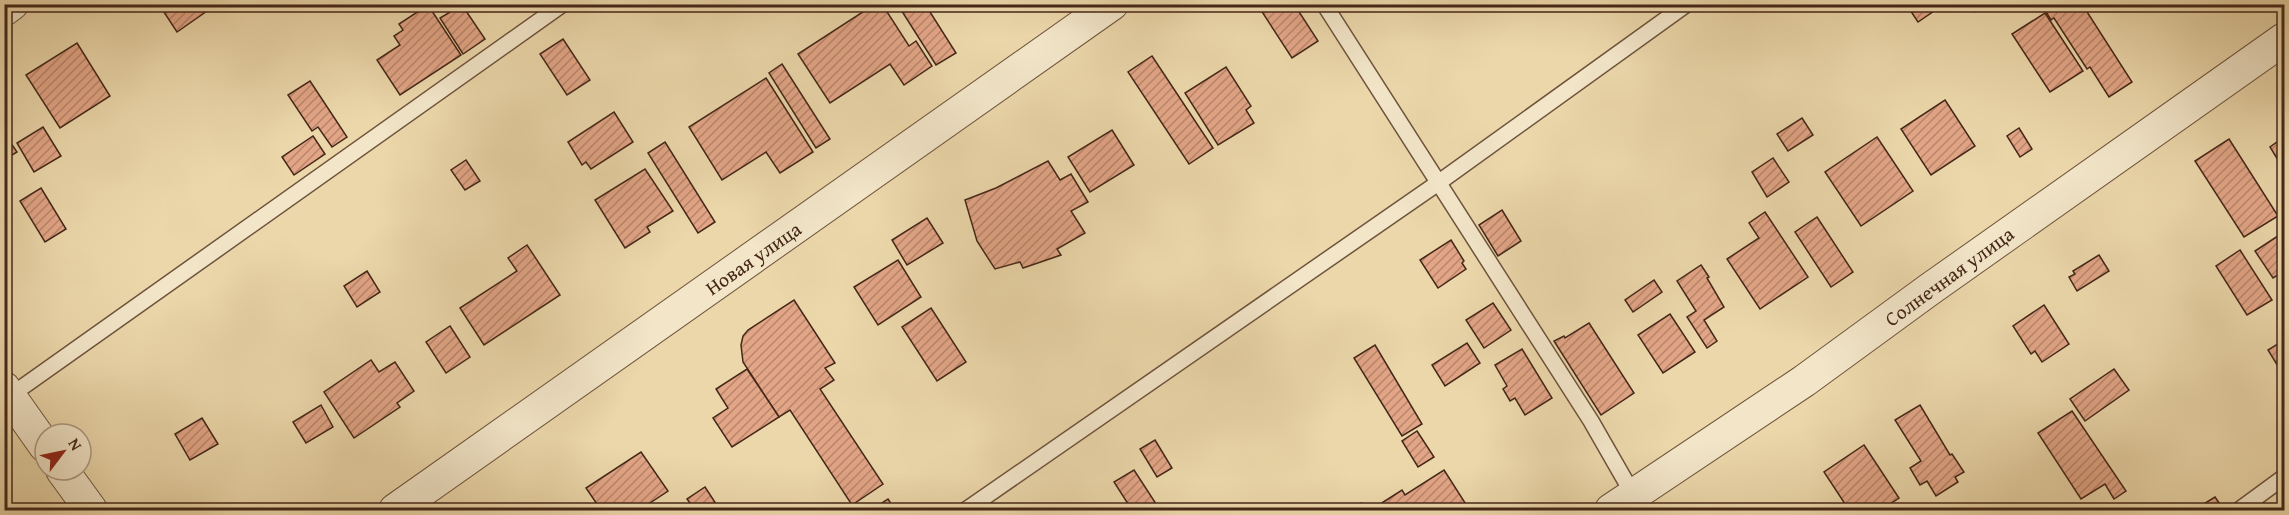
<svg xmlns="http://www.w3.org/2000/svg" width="2289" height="515" font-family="'Gentium Book Plus',serif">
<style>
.building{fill:url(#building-hatch);stroke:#452718;stroke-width:1.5}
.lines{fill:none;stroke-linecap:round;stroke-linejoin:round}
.service-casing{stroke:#6e533c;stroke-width:18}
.minor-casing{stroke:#6e533c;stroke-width:34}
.service{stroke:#f2e5c8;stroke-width:15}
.minor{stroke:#f2e5c8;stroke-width:32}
.labels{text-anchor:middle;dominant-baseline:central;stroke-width:4.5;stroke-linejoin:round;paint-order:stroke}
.street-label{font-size:20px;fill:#452718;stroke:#f2e5c8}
</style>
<defs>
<pattern id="building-hatch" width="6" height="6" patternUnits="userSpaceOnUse" patternTransform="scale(1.5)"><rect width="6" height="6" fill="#e2a586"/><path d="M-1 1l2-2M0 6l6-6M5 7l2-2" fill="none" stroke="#b9866d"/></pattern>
</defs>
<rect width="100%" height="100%" fill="#ebd7aa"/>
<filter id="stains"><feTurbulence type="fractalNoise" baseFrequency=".00333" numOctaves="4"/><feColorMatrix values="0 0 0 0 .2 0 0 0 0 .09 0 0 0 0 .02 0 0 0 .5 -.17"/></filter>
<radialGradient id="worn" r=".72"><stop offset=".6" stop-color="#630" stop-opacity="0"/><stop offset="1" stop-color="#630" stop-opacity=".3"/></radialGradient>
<!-- building -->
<g class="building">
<polygon points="162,4 217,4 177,32 160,6"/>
<polygon points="875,4 882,4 909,46 916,41 932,66 904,85 890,64 830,103 798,54"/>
<polygon points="899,4 925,4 956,53 936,65 898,5"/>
<polygon points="1257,4 1294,4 1318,41 1292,58"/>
<polygon points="1906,4 1929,4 1934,11 1918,22"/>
<polygon points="1970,4 1986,4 1974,12"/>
<polygon points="2041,4 2082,4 2132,82 2109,97 2090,67 2087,69 2054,18 2051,20"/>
<polygon points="428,5 461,55 400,95 377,60 400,45 394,36 403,30 399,24"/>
<polygon points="462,5 485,39 463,54 440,18"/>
<polygon points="2045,13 2083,71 2050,92 2012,34"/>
<polygon points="563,39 590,80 567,95 540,54"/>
<polygon points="77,43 110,96 60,128 26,75"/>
<polygon points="1152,56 1213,148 1189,164 1128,72"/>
<polygon points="782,64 830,139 816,148 769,73"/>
<polygon points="1226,67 1251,106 1246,110 1254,123 1218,145 1185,93"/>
<polygon points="766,78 813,152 780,173 766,152 722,180 689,127"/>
<polygon points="310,81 347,137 332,147 318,127 312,131 288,95"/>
<polygon points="1945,100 1975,146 1931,175 1901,129"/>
<polygon points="614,112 633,142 591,169 586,162 582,165 568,142"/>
<polygon points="1802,118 1813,135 1788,151 1777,134"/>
<polygon points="43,127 61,156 34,172 17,143"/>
<polygon points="2019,128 2032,149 2020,157 2007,136"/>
<polygon points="1112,130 1134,165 1090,192 1068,157"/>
<polygon points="4,133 17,152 4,160"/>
<polygon points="313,136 325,154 294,175 282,157"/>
<polygon points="1877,137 1913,191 1861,226 1825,172"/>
<polygon points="2284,137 2284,170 2270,147"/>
<polygon points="2229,139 2278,216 2244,237 2195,161"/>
<polygon points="665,142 715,222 698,233 648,153"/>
<polygon points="1773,158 1789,182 1767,197 1752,172"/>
<polygon points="466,160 480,181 465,190 451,170"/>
<polygon points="1048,161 1060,180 1071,174 1088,202 1071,211 1085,233 1057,249 1061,255 1023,268 1020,262 995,269 977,241 965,200 996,188"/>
<polygon points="645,169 673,211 647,227 650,232 625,248 595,200"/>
<polygon points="41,188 66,229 45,242 20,201"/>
<polygon points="1502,210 1521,241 1498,256 1479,225"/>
<polygon points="1765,212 1808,277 1760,309 1727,259 1759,238 1749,223"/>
<polygon points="1817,217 1853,272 1831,287 1795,232"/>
<polygon points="927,218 943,243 907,265 892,240"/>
<polygon points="2284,232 2284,271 2273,278 2255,251"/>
<polygon points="1451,240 1464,261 1462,263 1466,269 1438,288 1420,260"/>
<polygon points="527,245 560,295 484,345 460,308 517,271 508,258"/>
<polygon points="2240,250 2272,300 2247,315 2216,266"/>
<polygon points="2099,255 2109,271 2077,291 2069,277 2075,274 2073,271"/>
<polygon points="898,260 921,297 878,325 854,287"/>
<polygon points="1701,265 1709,277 1707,278 1724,307 1704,320 1717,341 1707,348 1687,317 1696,311 1677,281"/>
<polygon points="367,271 380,292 357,307 344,286"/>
<polygon points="1654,280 1662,292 1633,312 1625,300"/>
<polygon points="794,300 835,363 825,368 834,380 820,389 883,484 852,505 790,410 779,417 743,362 741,345 743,336 748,330"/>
<polygon points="1493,303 1511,330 1484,348 1466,320"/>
<polygon points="2044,305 2069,344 2042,362 2035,351 2031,354 2013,326"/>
<polygon points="931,308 966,362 937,381 902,327"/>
<polygon points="1670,314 1695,352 1663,373 1638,335"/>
<polygon points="1589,323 1634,393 1601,415 1554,341 1564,336 1565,338"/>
<polygon points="450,326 470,357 446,373 426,342"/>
<polygon points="2284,340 2284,376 2268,350"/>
<polygon points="1467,343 1480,363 1445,386 1432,365"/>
<polygon points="1375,345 1422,424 1402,436 1354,358"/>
<polygon points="1522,349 1552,398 1525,415 1515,398 1510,401 1503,389 1507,386 1495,365"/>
<polygon points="371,360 379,372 395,362 414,391 397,403 400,407 354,438 324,392"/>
<polygon points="747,369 779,417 732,447 713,418 728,408 716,389"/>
<polygon points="2114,369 2129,390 2085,421 2070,399"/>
<polygon points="321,405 333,427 306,443 293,422"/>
<polygon points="1920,405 1950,455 1952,454 1964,472 1955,477 1958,482 1936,496 1927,481 1920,485 1910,468 1921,461 1895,420"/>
<polygon points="2072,411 2126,491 2114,499 2105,484 2081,499 2038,433"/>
<polygon points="202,418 218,444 190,460 175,434"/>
<polygon points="1417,431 1434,457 1418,467 1402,441"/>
<polygon points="1155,440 1172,468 1157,477 1140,449"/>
<polygon points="1864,445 1899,498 1881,510 1849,510 1824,472"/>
<polygon points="641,452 668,491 641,509 642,510 601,510 586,488"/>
<polygon points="1134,470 1160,510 1132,510 1114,482"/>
<polygon points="1444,470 1469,509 1466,510 1376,510 1374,508 1402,490 1405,495"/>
<polygon points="705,487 720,510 695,510 687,499"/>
<polygon points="2215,497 2224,510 2206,510 2202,505"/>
<polygon points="888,499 895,510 871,510"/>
<polygon points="1361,503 1366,510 1350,510"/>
</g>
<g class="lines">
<defs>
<g id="service">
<polyline points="1324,4 1591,421 1642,510"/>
<polyline points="7,398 563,4"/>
<polyline points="966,510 1438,183 1687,4"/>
<polyline points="2239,510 2284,477"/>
</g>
<g id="minor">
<polyline points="4,10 12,4"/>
<polyline points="4,388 45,446"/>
<polyline points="62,470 91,510"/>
<polyline points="395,510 1112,4"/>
<polyline points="1611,510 1804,381 1930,289 2284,39"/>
</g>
</defs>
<!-- service casing -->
<use href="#service" class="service-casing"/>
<!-- minor casing -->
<use href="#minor" class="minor-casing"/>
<!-- service -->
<use href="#service" class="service"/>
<!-- minor -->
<use href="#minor" class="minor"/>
</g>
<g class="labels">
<!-- street labels -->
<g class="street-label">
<text transform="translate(753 258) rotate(-35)">Новая улица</text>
<text transform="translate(1949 276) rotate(-36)">Солнечная улица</text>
</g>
</g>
<!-- margin -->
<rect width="2289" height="515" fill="none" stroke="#ebd7aa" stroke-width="24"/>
<rect x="6" y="6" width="2277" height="503" fill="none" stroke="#452718" stroke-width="3"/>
<rect x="12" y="12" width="2265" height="491" fill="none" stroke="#452718" stroke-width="1.5"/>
<!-- north arrow -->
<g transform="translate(63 452) rotate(58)"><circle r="28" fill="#f2e5c8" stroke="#ad9982" stroke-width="1.5"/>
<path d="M0-4.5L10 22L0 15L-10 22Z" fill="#8f2418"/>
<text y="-9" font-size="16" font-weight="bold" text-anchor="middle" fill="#452718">N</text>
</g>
<rect width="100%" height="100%" filter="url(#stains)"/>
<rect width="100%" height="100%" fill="url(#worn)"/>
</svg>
